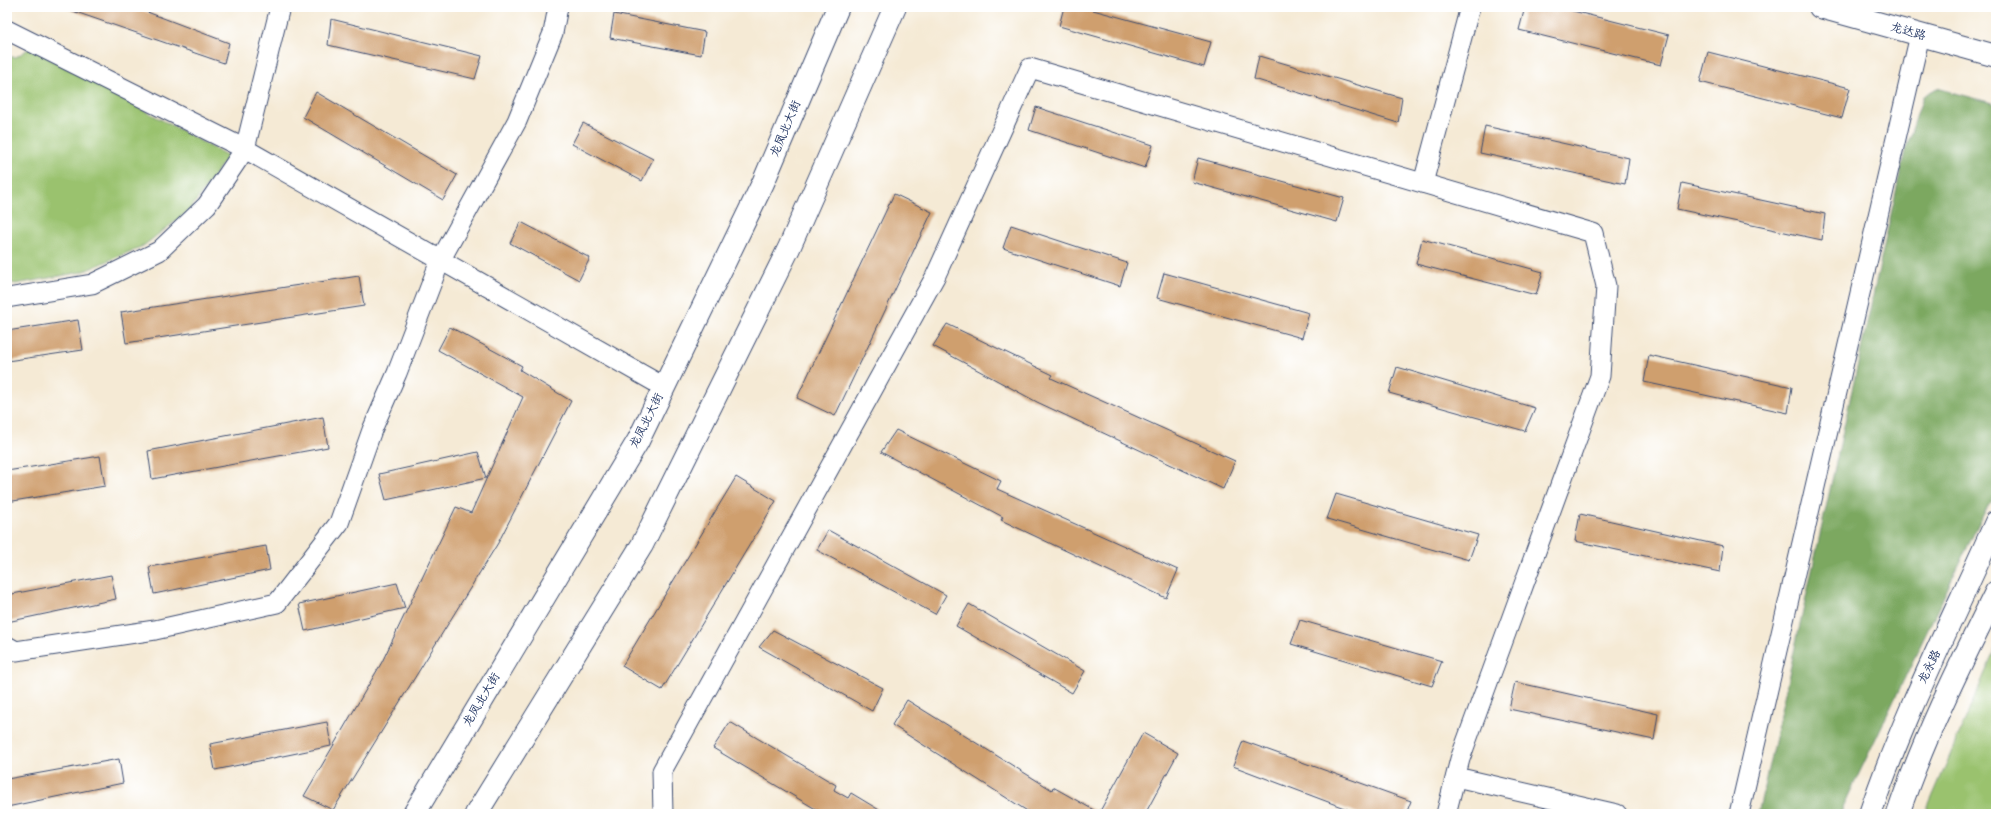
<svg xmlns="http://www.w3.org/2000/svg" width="2003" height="821" font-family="Mynerve,'LXGW WenKai TC',sans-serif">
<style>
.green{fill:#9ac26e;stroke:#5a7866}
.forest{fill:#7ba861;stroke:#4b6c60}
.building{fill:#cf9f6e}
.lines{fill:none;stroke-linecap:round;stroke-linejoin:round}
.street-casing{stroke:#3c4b70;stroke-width:21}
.secondary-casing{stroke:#3c4b70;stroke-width:24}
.primary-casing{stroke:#3c4b70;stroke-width:24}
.street{stroke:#fff;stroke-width:19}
.secondary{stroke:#fff;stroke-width:22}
.primary{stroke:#fff;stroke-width:22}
.labels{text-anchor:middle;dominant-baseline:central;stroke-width:3;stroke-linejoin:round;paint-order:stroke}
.street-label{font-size:12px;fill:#1b2f5e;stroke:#fff}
</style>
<rect width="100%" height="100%" fill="#fff"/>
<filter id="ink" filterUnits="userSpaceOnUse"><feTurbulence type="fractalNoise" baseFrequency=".025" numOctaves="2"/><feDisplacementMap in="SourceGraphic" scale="8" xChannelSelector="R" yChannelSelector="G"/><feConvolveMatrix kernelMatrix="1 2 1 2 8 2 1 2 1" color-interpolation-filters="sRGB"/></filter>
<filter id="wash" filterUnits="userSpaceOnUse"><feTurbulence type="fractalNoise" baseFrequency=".012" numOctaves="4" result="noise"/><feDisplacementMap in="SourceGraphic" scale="16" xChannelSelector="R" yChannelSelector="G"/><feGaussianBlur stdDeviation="0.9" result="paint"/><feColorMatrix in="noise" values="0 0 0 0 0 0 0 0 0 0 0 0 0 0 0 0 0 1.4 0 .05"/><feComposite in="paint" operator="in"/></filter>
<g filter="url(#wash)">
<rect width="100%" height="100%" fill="#f5ead5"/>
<!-- green -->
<g class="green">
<polygon points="30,48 228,156 189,211 143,246 82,272 16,284 7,282 7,57 16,57"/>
<polygon points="1996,647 1996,814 1925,814"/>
</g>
<!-- forest -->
<polygon class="forest" points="1937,88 1996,104 1996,491 1979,523 1843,807 1841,814 1758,814 1905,151 1923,96"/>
<g id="blocks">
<!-- building -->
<g class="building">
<polygon points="67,7 134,7 229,43 224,63 67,9"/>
<polygon points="1064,7 1082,7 1211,42 1204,67 1059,26"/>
<polygon points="1525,7 1557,7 1669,35 1661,65 1519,30"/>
<polygon points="614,14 705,32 701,55 610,38"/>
<polygon points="331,19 482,56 475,79 328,45"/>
<polygon points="1708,52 1850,88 1842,118 1700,82"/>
<polygon points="1259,56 1402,98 1398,123 1254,79"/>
<polygon points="316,92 457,175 443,200 303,117"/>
<polygon points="1036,107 1153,145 1145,168 1029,130"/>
<polygon points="583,123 653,159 642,181 572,144"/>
<polygon points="1485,126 1629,158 1625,184 1480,153"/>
<polygon points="1198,158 1344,198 1337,222 1192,182"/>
<polygon points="1682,183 1825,214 1822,240 1677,209"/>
<polygon points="894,194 932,212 835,416 797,398"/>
<polygon points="521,222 590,258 579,280 510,243"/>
<polygon points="1011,225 1127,263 1120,286 1003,248"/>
<polygon points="1422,239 1543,272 1536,295 1416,264"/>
<polygon points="1164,273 1309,313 1302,338 1157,298"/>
<polygon points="359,276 364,306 126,343 121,312"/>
<polygon points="78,320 83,350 7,361 7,331"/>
<polygon points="947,324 1053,375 1051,378 1235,461 1223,489 1037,402 933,346"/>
<polygon points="450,327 522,366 520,370 571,401 498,543 333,810 304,796 382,662 456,507 471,513 523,397 438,350"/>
<polygon points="1649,355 1792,387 1788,413 1644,382"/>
<polygon points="1397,367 1535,408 1525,431 1389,393"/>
<polygon points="323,417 328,447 152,479 148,451"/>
<polygon points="896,430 1001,481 997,489 1178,570 1166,598 1001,520 1003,517 881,452"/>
<polygon points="478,452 486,478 386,500 379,474"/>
<polygon points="100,456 105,486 7,502 7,471"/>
<polygon points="736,477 776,501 662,690 622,666"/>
<polygon points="1336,494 1478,535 1469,560 1327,519"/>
<polygon points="1580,514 1723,546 1720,572 1575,541"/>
<polygon points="828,530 946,595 935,614 817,550"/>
<polygon points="266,546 270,570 154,594 149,567"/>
<polygon points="111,575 116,599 7,622 7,595"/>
<polygon points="397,583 405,608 305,631 299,604"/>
<polygon points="969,604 1085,671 1072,693 956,626"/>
<polygon points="1300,620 1442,661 1432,686 1291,644"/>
<polygon points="773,630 883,688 872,711 759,647"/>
<polygon points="1515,682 1658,714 1654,740 1509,709"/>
<polygon points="907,700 1052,790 1053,787 1099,813 1143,733 1178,753 1145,814 1032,814 892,725"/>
<polygon points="327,722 331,746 215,770 210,744"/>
<polygon points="730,722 836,785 834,790 848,798 851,793 886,814 824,814 713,748"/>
<polygon points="1243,741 1411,801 1406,814 1360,814 1233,766"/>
<polygon points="119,759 123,783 7,807 7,779"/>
</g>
</g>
</g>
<g filter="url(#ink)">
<use href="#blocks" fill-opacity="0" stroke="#3c4b70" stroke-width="1"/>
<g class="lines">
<defs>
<g id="street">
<polyline points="7,30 245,149 664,387"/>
<polyline points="1423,183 1470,7"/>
<polyline points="7,298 92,284 159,251 207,205 245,149 280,7"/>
<polyline points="7,646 16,651 155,630 277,603 339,523 372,430 397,373 440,261 517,121 553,33 558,7"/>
<polyline points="1456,777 1617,814"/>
<polyline points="663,814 662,771 935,277 1030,68 1593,233 1606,286 1600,376 1460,759 1446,814"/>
<polyline points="1739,814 1920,35"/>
</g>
<g id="secondary">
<polyline points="1820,7 1996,56"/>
<path d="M1870 814C1904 714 1953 619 1996 522"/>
<path d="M1898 814C1924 737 1960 665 1996 592"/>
</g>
<g id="primary">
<polyline points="414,814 638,441 763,183 838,7"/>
<polyline points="476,814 642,545 789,248 895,7"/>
</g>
</defs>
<!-- street casing -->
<use href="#street" class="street-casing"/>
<!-- secondary casing -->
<use href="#secondary" class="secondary-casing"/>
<!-- primary casing -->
<use href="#primary" class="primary-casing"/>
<!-- street -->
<use href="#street" class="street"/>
<!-- secondary -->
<use href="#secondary" class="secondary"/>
<!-- primary -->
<use href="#primary" class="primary"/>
</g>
</g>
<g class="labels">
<!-- street labels -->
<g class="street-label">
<text transform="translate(1908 32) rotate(16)">龙达路</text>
<text transform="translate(786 129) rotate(-67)">龙凤北大街</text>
<text transform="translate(647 421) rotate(-63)">龙凤北大街</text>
<text transform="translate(1930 667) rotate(-64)">龙永路</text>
<text transform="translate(482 700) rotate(-59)">龙凤北大街</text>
</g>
</g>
<!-- margin -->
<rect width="2003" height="821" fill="none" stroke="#fff" stroke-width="24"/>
</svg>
